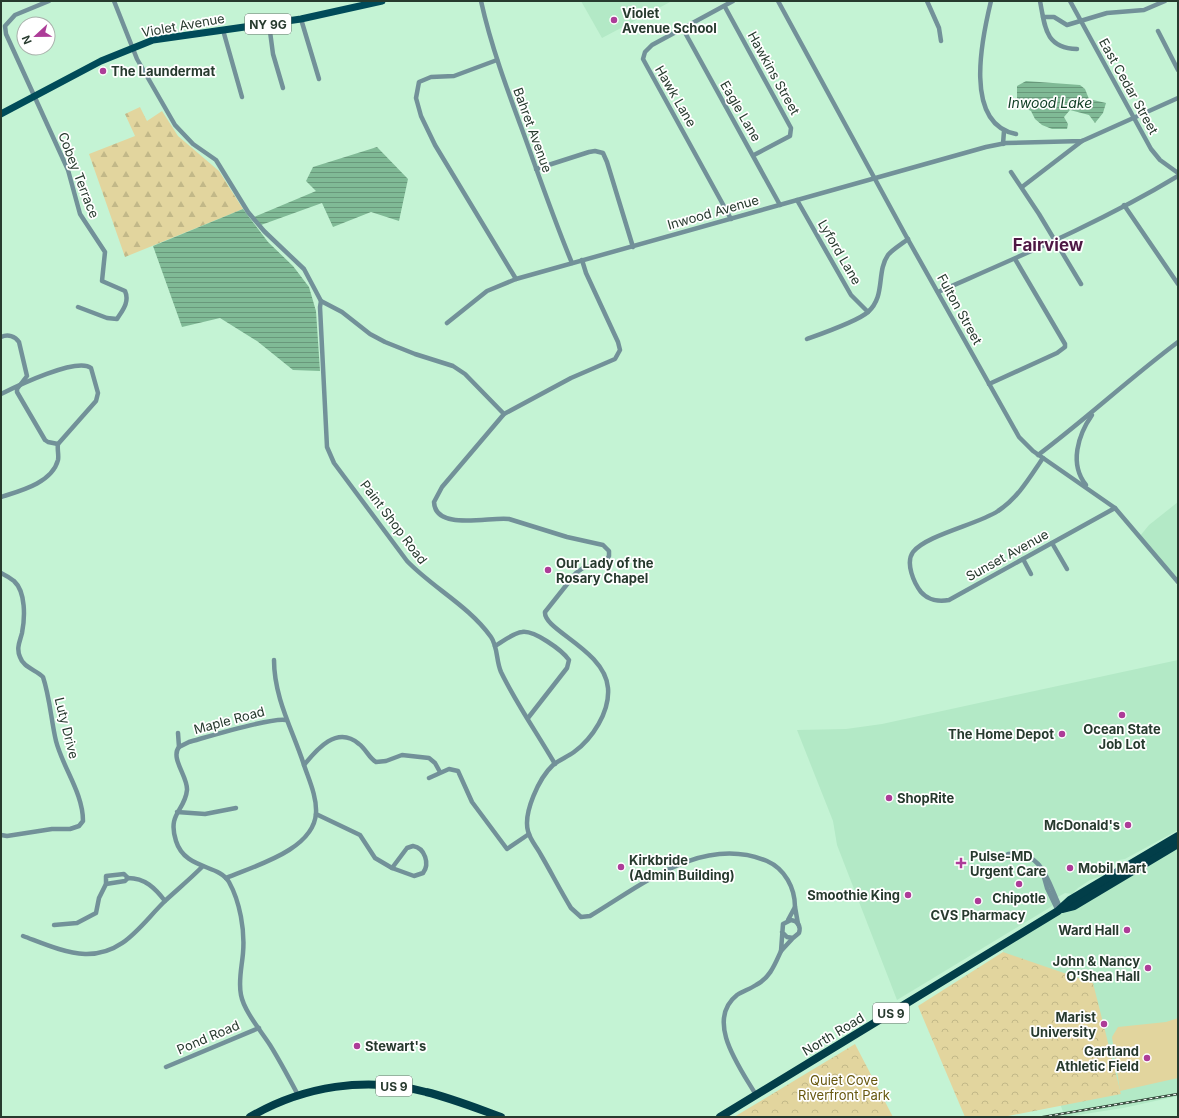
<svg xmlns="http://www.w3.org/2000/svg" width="1179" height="1118" font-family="Inter,sans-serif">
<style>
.built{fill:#b3e9c6}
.forest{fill:url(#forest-firs)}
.park{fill:url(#park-crowns)}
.pitch{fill:#e2d59e}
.water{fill:url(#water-rules)}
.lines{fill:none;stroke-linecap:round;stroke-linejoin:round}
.minor{stroke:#729199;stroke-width:4.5}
.primary{stroke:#004b59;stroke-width:7}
.trunk{stroke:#023e49;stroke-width:8}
.rail-casing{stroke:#374d3f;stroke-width:2.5}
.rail{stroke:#fff;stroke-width:1;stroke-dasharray:3;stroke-linecap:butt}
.poi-dot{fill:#ad3c98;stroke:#fff;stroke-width:1.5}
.labels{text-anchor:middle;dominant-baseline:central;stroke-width:3.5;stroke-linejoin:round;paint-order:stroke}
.shield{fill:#fff;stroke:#68756d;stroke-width:1}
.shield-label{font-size:12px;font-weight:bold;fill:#273a2e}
.poi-label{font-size:13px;font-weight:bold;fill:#273a2e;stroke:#fff;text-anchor:start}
.street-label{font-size:13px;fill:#273a2e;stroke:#fff}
.park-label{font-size:13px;fill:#66570e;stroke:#fff}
.water-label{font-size:14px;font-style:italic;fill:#124027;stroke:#fff}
.district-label{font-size:17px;font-weight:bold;fill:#4e1844;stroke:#fff}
</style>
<defs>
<pattern id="forest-firs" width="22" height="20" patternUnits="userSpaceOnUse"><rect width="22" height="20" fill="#e2d59e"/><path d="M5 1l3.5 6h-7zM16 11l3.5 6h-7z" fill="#c2b888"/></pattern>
<pattern id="park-crowns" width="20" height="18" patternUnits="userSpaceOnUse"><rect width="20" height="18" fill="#e2d59e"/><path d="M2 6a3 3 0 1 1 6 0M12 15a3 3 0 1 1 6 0" fill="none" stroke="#c2b888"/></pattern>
<pattern id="water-rules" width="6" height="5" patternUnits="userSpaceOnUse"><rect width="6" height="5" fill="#80ba96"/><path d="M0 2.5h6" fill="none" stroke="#69987b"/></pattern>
</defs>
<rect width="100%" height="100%" fill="#c4f3d4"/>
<!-- built -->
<g class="built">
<polygon points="581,1 672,1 602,38"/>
<polygon points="1178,502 1178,579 1140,536 1149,525"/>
<polygon points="1178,660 1178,830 1125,859 1119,860 1101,876 1090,880 1078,888 1072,894 1065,893 1054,899 1053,905 1049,908 897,1000 837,845 833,821 797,730 846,729 882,724"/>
<polygon points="1178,844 1178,1096 1123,1108 1065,1117 1001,946"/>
</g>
<!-- forest -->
<polygon class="forest" points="140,107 147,121 162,111 178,136 219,171 243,209 125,257 89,154 135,136 125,114"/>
<!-- park -->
<g class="park">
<polygon points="1003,952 1093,983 1121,1094 1003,1117 965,1117 918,1006"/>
<path d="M855 1044 893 1117H734C774 1093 814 1069 855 1044Z"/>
</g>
<!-- pitch -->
<polygon class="pitch" points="1178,1018 1178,1078 1120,1091 1112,1037 1118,1027 1166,1022"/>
<!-- water -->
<g class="water">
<polygon points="1026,81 1080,85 1085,89 1089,99 1106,103 1103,113 1095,123 1089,115 1070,110 1064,117 1068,124 1067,129 1052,129 1042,125 1035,119 1031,111 1023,107 1017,101 1017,86"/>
<polygon points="377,147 408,179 399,221 371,212 333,227 322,203 261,225 254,217 316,191 306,181 313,167"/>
<polygon points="243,209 268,242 293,266 309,287 316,311 320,371 293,370 257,341 220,318 182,327 153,246"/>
</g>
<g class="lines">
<!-- minor -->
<g class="minor">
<path d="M49 1 15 15 5 26 6 34 68 170 80 214 105 252 102 281 125 291C130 302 122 311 117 319L107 318 78 307"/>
<polyline points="114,1 137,59 175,125 193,144 216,160 248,212 264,231 304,269 321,301 342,312 370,334 385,342 415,354 453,366 465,374 504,414"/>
<path d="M481 1C491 46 507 89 523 132 539 176 554 220 572 263"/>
<polyline points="778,1 906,236 1019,437 1033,451 1115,508 1178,582"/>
<polyline points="927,1 939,28 941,41"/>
<path d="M991 1C982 38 963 124 1016 134"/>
<path d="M1040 1C1045 27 1045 48 1077 49"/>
<polyline points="1070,1 1151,149 1160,160 1178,173"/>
<polyline points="725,7 791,128 790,136 754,155"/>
<polyline points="1043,17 1054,17 1067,25 1107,13 1144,10 1165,1"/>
<polyline points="301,19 319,79"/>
<polyline points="269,24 273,54 283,88"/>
<polyline points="683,29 780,205"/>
<polyline points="223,30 242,97"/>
<polyline points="1158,31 1178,70"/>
<polyline points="497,60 454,76 431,77 419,82 416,98 421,116 435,145 516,279"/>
<polyline points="1003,144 1004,131"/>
<polyline points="536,169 589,152 595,151 603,153 607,162 633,247"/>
<polyline points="1011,172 1039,214 1081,284"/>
<polyline points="1022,187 1082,141"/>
<polyline points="797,200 851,295 868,312"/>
<polyline points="1124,205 1178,284"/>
<polyline points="731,219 643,59 645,52 652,45 733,1"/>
<path d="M582 260 586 273 618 342 620 350 615 359 571 378 504 414 442 487 434 502C435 532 492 516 509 519L567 537 603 545 609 551V556L604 563 583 568 576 573 545 612C543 630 605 650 608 688 610 712 592 739 574 752 567 757 559 760 553 765 539 778 523 813 528 831 530 840 537 847 541 855 551 872 560 890 571 908L581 917 590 916C642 885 703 834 767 861 785 869 795 888 795 907"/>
<path d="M938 292C1020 256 1102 222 1178 176"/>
<path d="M321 301 320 307 327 447 334 463 407 561C433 588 469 606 491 637 498 647 496 661 501 672 516 703 537 733 555 764"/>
<polyline points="447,323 487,291 516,279 986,147 1006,143 1082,141 1178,98"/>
<path d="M1 337C8 334 15 336 19 342L27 376 17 389V392L45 440 48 442 58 444"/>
<path d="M807 339C821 334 858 321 868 312 886 296 876 272 888 255 893 249 902 244 908 239"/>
<polyline points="989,384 1057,353 1065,347 1065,344 1015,259"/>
<path d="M1 394C17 386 77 357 91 368L98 393 96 401 58 444C57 449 59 455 58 460 52 483 20 491 1 497"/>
<path d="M1038 455C1086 419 1130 378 1178 342"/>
<path d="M1043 458C1030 477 1018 498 998 511 979 524 926 535 913 552 905 563 914 583 921 592 928 600 939 602 949 600L1115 508"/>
<path d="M1086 485C1069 464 1078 435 1092 415"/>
<polyline points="1052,543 1067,569"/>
<polyline points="1023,559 1031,574"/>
<path d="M1 573C5 575 10 578 14 581 26 592 25 618 22 633 20 641 16 648 20 657 23 667 36 670 43 677 50 698 51 720 56 741 63 768 83 793 83 821L79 826 70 829H52L7 836 1 835"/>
<path d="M495 646C502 642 513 633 522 632 534 630 562 650 569 660L567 668 528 718"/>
<path d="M274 660C274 698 293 731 304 765"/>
<path d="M178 733 179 747C170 758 188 777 187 790 185 811 167 813 176 841 185 870 219 864 229 882 240 902 245 930 243 953 242 966 238 981 241 995 244 1011 261 1031 270 1045 280 1061 289 1078 298 1095"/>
<path d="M179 747 189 742C207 737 271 717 286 720"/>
<polyline points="429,778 449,769 458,771 472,802 507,849 529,834"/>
<polyline points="177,812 205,814 236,808"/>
<polyline points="316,814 360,835 375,858 392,868"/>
<path d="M413 846C425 848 430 864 423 873L414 876 392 868 407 848Z"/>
<path d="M1008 854C1044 850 1048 884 1061 909"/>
<polyline points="1042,870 1047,888 1058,911"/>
<path d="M226 878C254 866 314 850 316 813 317 797 309 780 304 765 317 749 337 725 359 744 366 749 369 758 376 762L386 761 402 755 429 758 435 763 440 772"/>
<path d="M106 884 125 881 128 878C145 878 155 888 165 901"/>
<polyline points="788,920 795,907 798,924"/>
<polyline points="54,925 77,923 96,913 99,898 106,884 106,876 124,874 128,878"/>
<path d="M782 932 787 937 793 938 799 933C801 926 798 921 791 920L783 924 781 951 793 938"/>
<path d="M23 936C42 943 64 953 85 954 124 955 141 924 166 900 178 889 190 879 202 867"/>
<polyline points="166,1067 259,1028"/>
<path d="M756 1095C741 1069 704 1021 737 995 743 991 750 989 756 985 770 978 775 964 781 951"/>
</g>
<!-- primary -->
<polyline class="primary" points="1,114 101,61 153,40 301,19 382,1"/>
<!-- trunk -->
<g class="trunk">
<polyline points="1062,909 1074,906 1178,844"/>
<path d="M250 1117C303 1086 366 1076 426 1092 451 1098 476 1108 501 1117"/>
<polyline points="720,1117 1058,911 1070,900 1178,836"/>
</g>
<defs>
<polyline id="rail" points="1043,1117 1178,1094"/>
</defs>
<!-- rail casing -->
<use href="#rail" class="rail-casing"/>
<!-- rail -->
<use href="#rail" class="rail"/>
</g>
<!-- markers -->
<g class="poi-dot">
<circle cx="614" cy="20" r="4"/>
<circle cx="103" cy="71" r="4"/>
<circle cx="548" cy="570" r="4"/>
<circle cx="1122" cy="715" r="4"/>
<circle cx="1062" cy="734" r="4"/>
<circle cx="889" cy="798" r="4"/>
<circle cx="1128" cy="825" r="4"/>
<path d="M959 857h4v4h4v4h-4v4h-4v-4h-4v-4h4z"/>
<circle cx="621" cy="867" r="4"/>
<circle cx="1070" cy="868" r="4"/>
<circle cx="1019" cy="884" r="4"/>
<circle cx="908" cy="895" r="4"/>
<circle cx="978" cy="901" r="4"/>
<circle cx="1127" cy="930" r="4"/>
<circle cx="1148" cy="968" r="4"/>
<circle cx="1104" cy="1024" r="4"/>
<circle cx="357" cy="1046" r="4"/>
<circle cx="1147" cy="1058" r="4"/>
</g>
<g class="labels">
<!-- shield labels -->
<g class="shield">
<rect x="245" y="14" width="46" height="20" rx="3"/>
<rect x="873" y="1003" width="36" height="20" rx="3"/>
<rect x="376" y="1076" width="36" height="20" rx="3"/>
</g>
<g class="shield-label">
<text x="268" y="24">NY 9G</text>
<text x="891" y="1013">US 9</text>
<text x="394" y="1086">US 9</text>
</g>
<!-- poi labels -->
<g class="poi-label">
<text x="622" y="13">Violet<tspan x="622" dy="15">Avenue School</tspan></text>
<text x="111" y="71">The Laundermat</text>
<text x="556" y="563">Our Lady of the<tspan x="556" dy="15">Rosary Chapel</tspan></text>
<text x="1122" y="729" text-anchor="middle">Ocean State<tspan x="1122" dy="15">Job Lot</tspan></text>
<text x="1054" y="734" text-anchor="end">The Home Depot</text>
<text x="897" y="798">ShopRite</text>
<text x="1120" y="825" text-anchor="end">McDonald's</text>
<text x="970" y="856">Pulse-MD<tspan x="970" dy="15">Urgent Care</tspan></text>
<text x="629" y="860">Kirkbride<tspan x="629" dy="15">(Admin Building)</tspan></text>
<text x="1078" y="868">Mobil Mart</text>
<text x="900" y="895" text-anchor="end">Smoothie King</text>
<text x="1019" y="898" text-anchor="middle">Chipotle</text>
<text x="978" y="915" text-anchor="middle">CVS Pharmacy</text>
<text x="1119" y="930" text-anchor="end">Ward Hall</text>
<text x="1140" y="961" text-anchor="end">John &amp; Nancy<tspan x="1140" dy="15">O'Shea Hall</tspan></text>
<text x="1096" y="1017" text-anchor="end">Marist<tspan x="1096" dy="15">University</tspan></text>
<text x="365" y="1046">Stewart's</text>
<text x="1139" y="1051" text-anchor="end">Gartland<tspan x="1139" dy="15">Athletic Field</tspan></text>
</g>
<!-- street labels -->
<g class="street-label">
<text transform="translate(183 25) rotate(-10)">Violet Avenue</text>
<text transform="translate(774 73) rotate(61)">Hawkins Street</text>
<text transform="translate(1129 86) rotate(61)">East Cedar Street</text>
<text transform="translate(676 96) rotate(60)">Hawk Lane</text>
<text transform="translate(741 111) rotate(60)">Eagle Lane</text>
<text transform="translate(533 130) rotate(70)">Bahret Avenue</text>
<text transform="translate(79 175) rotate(69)">Cobey Terrace</text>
<text transform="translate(713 212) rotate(-16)">Inwood Avenue</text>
<text transform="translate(840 252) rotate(60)">Lyford Lane</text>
<text transform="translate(960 309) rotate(61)">Fulton Street</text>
<text transform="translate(394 522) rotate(53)">Paint Shop Road</text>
<text transform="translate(1007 555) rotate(-29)">Sunset Avenue</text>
<text transform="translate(229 720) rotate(-15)">Maple Road</text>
<text transform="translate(67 728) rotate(76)">Luty Drive</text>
<text transform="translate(833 1034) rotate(-31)">North Road</text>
<text transform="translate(208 1037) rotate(-23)">Pond Road</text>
</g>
<!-- park labels -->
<g class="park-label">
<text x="844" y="1080">Quiet Cove<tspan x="844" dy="15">Riverfront Park</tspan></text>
</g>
<!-- water labels -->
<g class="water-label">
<text x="1050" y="102">Inwood Lake</text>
</g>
<!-- district labels -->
<g class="district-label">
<text x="1048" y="245">Fairview</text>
</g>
</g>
<!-- border -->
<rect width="1179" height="1118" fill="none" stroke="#273a2e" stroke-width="4"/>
<!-- north arrow -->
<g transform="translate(36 36) rotate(248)"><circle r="19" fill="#ffffff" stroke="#a9b0ab"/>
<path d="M0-3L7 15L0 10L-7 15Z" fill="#ad3c98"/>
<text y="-6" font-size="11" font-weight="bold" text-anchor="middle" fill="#273a2e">N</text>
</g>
</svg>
